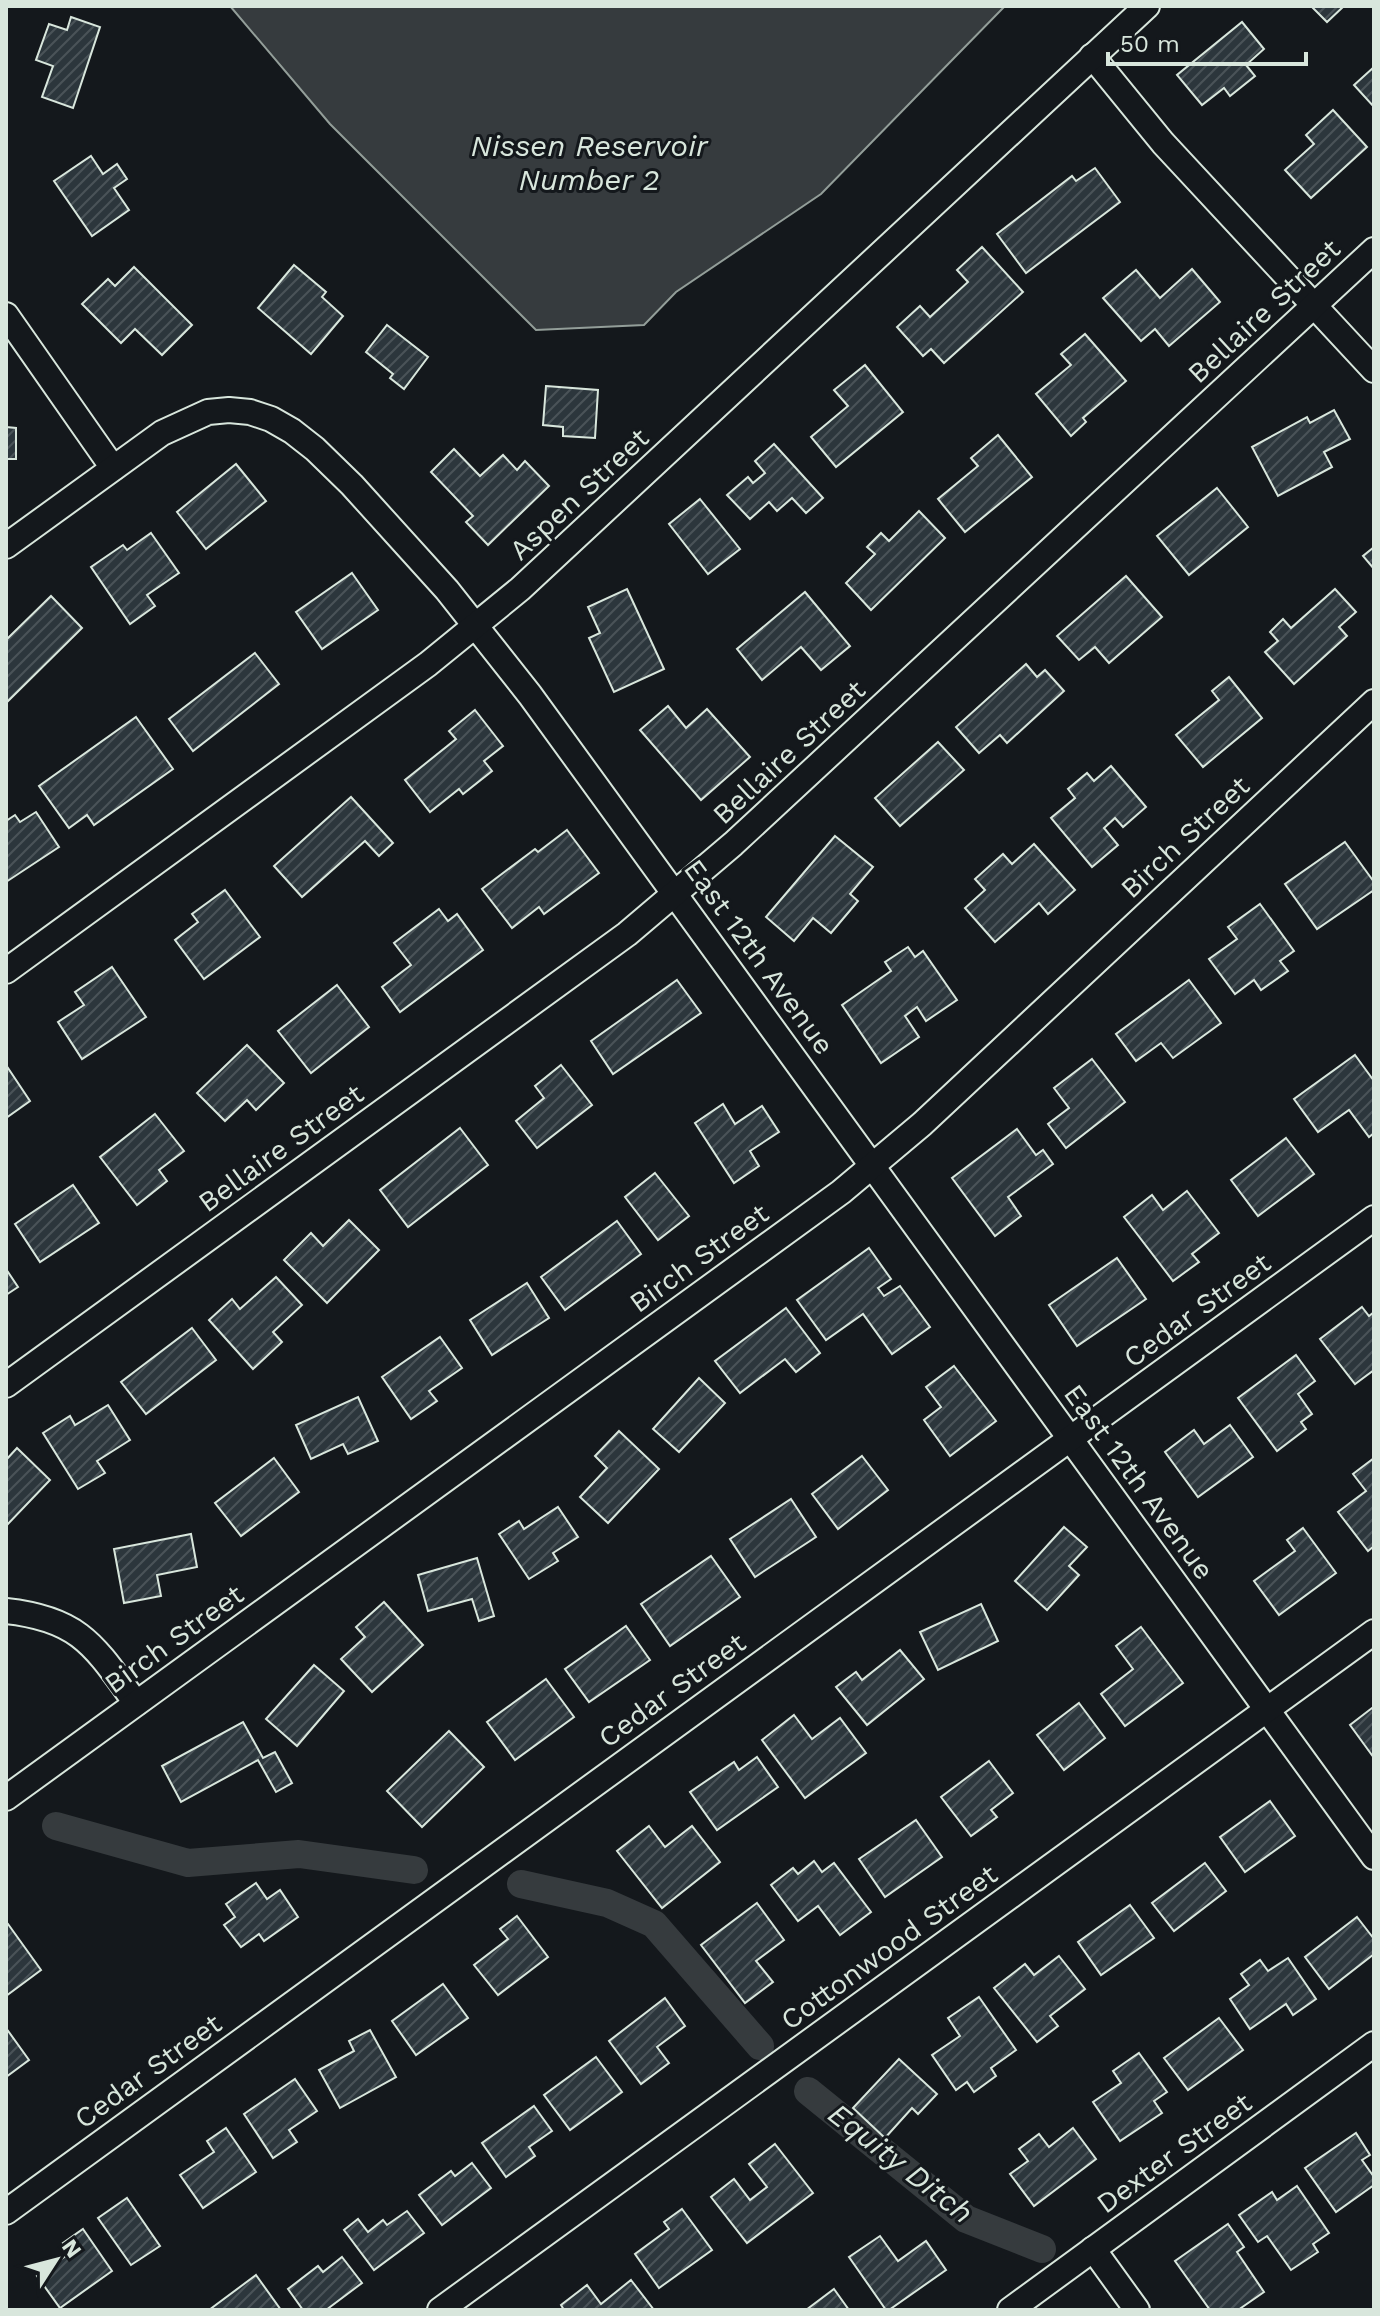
<svg xmlns="http://www.w3.org/2000/svg" width="1380" height="2316" font-family="'Work Sans',sans-serif">
<style>
.water{fill:#363b3e;stroke:#939e99;stroke-width:2}
.lines{fill:none;stroke-linecap:round;stroke-linejoin:round}
.canal{stroke:#363b3e;stroke-width:28}
.building{fill:url(#building-hatch);stroke:#d8e6dc;stroke-width:2}
.street-casing{stroke:#d8e6dc;stroke-width:28}
.street{stroke:#14181c;stroke-width:24}
.labels{text-anchor:middle;dominant-baseline:central;stroke-width:6;stroke-linejoin:round;paint-order:stroke}
.street-label{font-size:28px;fill:#d8e6dc;stroke:#14181c}
.water-label{font-size:30px;font-style:italic;fill:#d8e6dc;stroke:#14181c}
</style>
<defs>
<pattern id="building-hatch" width="6" height="6" patternUnits="userSpaceOnUse" patternTransform="scale(2)"><rect width="6" height="6" fill="#2c363c"/><path d="M-1 1l2-2M0 6l6-6M5 7l2-2" fill="none" stroke="#4a5358"/></pattern>
</defs>
<rect width="100%" height="100%" fill="#14181c"/>
<!-- water -->
<polygon class="water" points="230,6 1005,6 821,194 676,292 644,325 536,330 330,124"/>
<g class="lines">
<!-- canal -->
<g class="canal">
<polyline points="56,1826 188,1863 299,1854 414,1870"/>
<polyline points="521,1884 607,1903 654,1924 760,2046"/>
<polyline points="808,2091 966,2219 1042,2249"/>
</g>
</g>
<!-- building -->
<g class="building">
<polygon points="1311,6 1344,6 1327,22"/>
<polygon points="71,17 100,27 73,108 42,97 53,66 36,60 49,24 67,30"/>
<polygon points="1242,22 1264,49 1246,65 1255,76 1230,96 1224,88 1202,105 1177,75"/>
<polygon points="1374,67 1374,107 1354,85"/>
<polygon points="1333,110 1367,147 1311,198 1285,170 1314,144 1306,135"/>
<polygon points="91,156 103,174 117,164 127,179 114,188 129,210 92,236 54,181"/>
<polygon points="1095,168 1120,202 1026,273 997,234 1072,176 1076,181"/>
<polygon points="982,247 1023,292 944,363 931,349 923,356 897,327 920,306 930,317 968,282 957,270"/>
<polygon points="294,265 326,292 322,297 343,316 311,354 258,308"/>
<polygon points="134,267 192,325 162,355 135,329 121,343 82,304 108,279 115,286"/>
<polygon points="1192,269 1220,302 1169,346 1155,329 1141,341 1103,298 1136,270 1160,298"/>
<polygon points="387,325 428,357 404,389 390,378 393,374 366,352"/>
<polygon points="1085,334 1126,381 1083,418 1086,422 1071,436 1036,394 1071,365 1061,354"/>
<polygon points="865,365 903,412 836,467 811,437 848,406 834,390"/>
<polygon points="546,386 598,390 595,438 563,436 563,427 543,425"/>
<polygon points="1334,410 1350,439 1324,452 1332,467 1278,496 1252,447 1307,417 1310,423"/>
<polygon points="6,427 16,428 16,459 6,459"/>
<polygon points="998,435 1032,477 965,532 938,499 978,466 971,458"/>
<polygon points="774,444 823,498 806,513 792,498 777,511 769,502 750,519 727,495 748,477 753,483 765,473 755,461"/>
<polygon points="454,449 480,476 503,455 517,470 525,461 549,486 488,545 466,522 473,516 431,472"/>
<polygon points="236,464 266,501 206,549 177,512"/>
<polygon points="1217,488 1248,527 1189,575 1157,536"/>
<polygon points="700,499 740,549 708,574 669,524"/>
<polygon points="919,511 945,538 871,610 846,583 875,554 867,547 881,533 889,541"/>
<polygon points="151,533 179,573 147,595 155,606 130,624 91,567 123,545 127,550"/>
<polygon points="1374,547 1374,569 1363,556"/>
<polygon points="352,573 378,610 322,649 296,612"/>
<polygon points="1126,576 1162,617 1109,663 1095,647 1079,660 1057,636"/>
<polygon points="627,589 664,669 614,692 589,638 600,633 588,607"/>
<polygon points="1335,589 1356,612 1339,627 1347,636 1294,684 1265,652 1278,641 1270,632 1283,619 1291,628"/>
<polygon points="805,592 850,646 821,670 801,647 762,680 737,649"/>
<polygon points="51,596 82,628 6,703 6,640"/>
<polygon points="255,653 279,684 193,751 169,719"/>
<polygon points="1026,664 1037,677 1045,670 1064,691 1007,743 1000,735 979,753 956,727"/>
<polygon points="1229,677 1262,718 1203,767 1176,735 1219,700 1212,691"/>
<polygon points="668,706 686,728 707,709 750,757 701,800 640,730"/>
<polygon points="475,710 503,746 484,761 492,771 463,794 459,789 430,812 405,780 456,739 449,731"/>
<polygon points="136,717 173,769 94,825 87,815 69,828 39,786"/>
<polygon points="938,742 964,770 900,826 875,798"/>
<polygon points="1111,766 1146,807 1123,827 1115,818 1104,828 1118,845 1092,867 1051,818 1075,798 1068,789 1087,773 1094,781"/>
<polygon points="351,797 393,843 379,856 365,841 302,897 274,866"/>
<polygon points="36,812 59,847 6,882 6,821 15,815 20,822"/>
<polygon points="567,830 599,873 544,914 539,907 512,928 482,889 535,849 538,852"/>
<polygon points="835,836 873,867 850,894 858,901 831,933 813,918 794,941 766,917"/>
<polygon points="1345,842 1374,882 1374,890 1317,929 1285,884"/>
<polygon points="1034,844 1075,890 1048,914 1039,903 995,942 965,908 985,890 975,879 1003,854 1012,864"/>
<polygon points="225,890 260,937 204,979 175,940 198,922 192,914"/>
<polygon points="1260,904 1294,951 1280,961 1288,971 1261,990 1254,980 1235,994 1209,959 1237,939 1228,927"/>
<polygon points="439,909 448,921 457,914 483,950 400,1012 382,987 411,965 394,943"/>
<polygon points="908,947 915,957 923,951 957,1000 926,1021 917,1007 905,1016 919,1037 881,1063 842,1005 891,971 885,962"/>
<polygon points="112,967 146,1017 82,1059 58,1022 84,1005 75,992"/>
<polygon points="677,980 701,1013 613,1074 591,1041"/>
<polygon points="1189,980 1221,1023 1173,1058 1161,1043 1136,1061 1116,1034"/>
<polygon points="337,985 369,1027 311,1073 278,1031"/>
<polygon points="247,1045 284,1083 256,1110 247,1100 225,1121 197,1093"/>
<polygon points="1355,1055 1374,1081 1374,1133 1369,1137 1349,1110 1318,1132 1294,1099"/>
<polygon points="1092,1059 1125,1102 1066,1148 1048,1124 1069,1108 1054,1088"/>
<polygon points="6,1065 30,1101 6,1118"/>
<polygon points="561,1065 592,1105 537,1148 516,1121 544,1098 535,1086"/>
<polygon points="723,1104 735,1124 762,1106 779,1132 750,1151 759,1166 734,1183 695,1123"/>
<polygon points="155,1114 184,1151 159,1170 167,1181 137,1205 100,1157"/>
<polygon points="460,1128 488,1165 408,1227 380,1190"/>
<polygon points="1017,1129 1036,1155 1043,1150 1053,1164 1008,1197 1021,1216 995,1236 952,1178"/>
<polygon points="1286,1138 1314,1174 1258,1216 1231,1180"/>
<polygon points="655,1173 689,1216 658,1240 625,1197"/>
<polygon points="73,1185 99,1223 40,1262 15,1224"/>
<polygon points="1187,1191 1219,1233 1192,1254 1199,1262 1173,1281 1124,1217 1152,1195 1163,1210"/>
<polygon points="349,1220 379,1250 327,1303 284,1260 311,1233 323,1246"/>
<polygon points="617,1221 641,1254 565,1310 541,1277"/>
<polygon points="869,1248 891,1279 878,1288 884,1296 900,1286 930,1327 892,1354 863,1314 826,1340 797,1300"/>
<polygon points="1117,1258 1146,1299 1077,1346 1049,1305"/>
<polygon points="6,1269 18,1287 6,1295"/>
<polygon points="276,1277 302,1305 273,1332 282,1342 253,1369 209,1320 232,1299 240,1309"/>
<polygon points="527,1283 549,1318 492,1355 470,1320"/>
<polygon points="1362,1307 1369,1316 1374,1312 1374,1370 1355,1384 1320,1339"/>
<polygon points="786,1308 820,1353 796,1372 785,1359 740,1393 715,1361"/>
<polygon points="192,1328 216,1360 146,1414 121,1382"/>
<polygon points="440,1337 462,1368 429,1391 437,1401 411,1419 382,1377"/>
<polygon points="1296,1355 1315,1381 1298,1394 1312,1414 1301,1422 1306,1429 1277,1451 1238,1398"/>
<polygon points="954,1366 996,1421 950,1456 924,1420 941,1407 926,1387"/>
<polygon points="699,1378 725,1403 679,1452 653,1429"/>
<polygon points="358,1397 378,1441 348,1454 343,1444 311,1459 296,1425"/>
<polygon points="108,1405 130,1440 97,1461 105,1473 78,1489 43,1433 70,1416 75,1425"/>
<polygon points="1230,1425 1253,1457 1198,1497 1165,1452 1194,1430 1204,1444"/>
<polygon points="619,1431 659,1469 608,1523 580,1497 607,1468 595,1456"/>
<polygon points="17,1448 50,1480 6,1526 6,1460"/>
<polygon points="862,1456 888,1490 838,1529 812,1494"/>
<polygon points="274,1458 299,1492 241,1536 215,1503"/>
<polygon points="1374,1458 1374,1546 1368,1551 1338,1512 1366,1491 1353,1474"/>
<polygon points="791,1499 816,1537 755,1577 730,1539"/>
<polygon points="558,1507 578,1537 553,1553 558,1561 529,1579 499,1534 519,1521 524,1529"/>
<polygon points="1064,1527 1087,1547 1069,1566 1079,1575 1047,1610 1015,1581"/>
<polygon points="1303,1528 1336,1573 1279,1615 1254,1581 1295,1551 1287,1540"/>
<polygon points="191,1534 197,1567 157,1575 161,1596 124,1603 114,1549"/>
<polygon points="711,1556 740,1597 670,1646 641,1604"/>
<polygon points="477,1558 494,1616 479,1621 472,1599 428,1611 418,1575"/>
<polygon points="384,1602 423,1645 372,1692 341,1659 365,1637 356,1627"/>
<polygon points="981,1604 998,1641 938,1670 920,1632"/>
<polygon points="626,1626 650,1660 589,1702 565,1669"/>
<polygon points="1141,1627 1183,1683 1125,1726 1101,1694 1133,1669 1116,1646"/>
<polygon points="900,1650 924,1679 867,1725 836,1687 856,1672 862,1680"/>
<polygon points="314,1665 344,1691 297,1746 266,1719"/>
<polygon points="546,1679 574,1717 515,1760 487,1722"/>
<polygon points="1079,1703 1105,1738 1064,1770 1037,1735"/>
<polygon points="1372,1708 1374,1710 1374,1758 1350,1725"/>
<polygon points="794,1715 812,1739 840,1718 866,1753 805,1798 762,1740"/>
<polygon points="243,1722 263,1758 275,1752 292,1783 276,1792 258,1760 181,1802 162,1766"/>
<polygon points="449,1731 484,1767 422,1827 387,1791"/>
<polygon points="757,1757 778,1787 717,1830 690,1792 734,1762 739,1770"/>
<polygon points="989,1761 1013,1793 991,1810 997,1817 971,1836 941,1797"/>
<polygon points="1270,1801 1295,1836 1245,1872 1220,1837"/>
<polygon points="916,1820 942,1857 885,1897 859,1859"/>
<polygon points="649,1826 665,1847 692,1826 720,1862 662,1908 617,1851"/>
<polygon points="814,1861 822,1872 834,1863 871,1912 840,1935 818,1906 798,1921 771,1885 793,1868 798,1874"/>
<polygon points="1205,1863 1226,1891 1174,1931 1152,1903"/>
<polygon points="256,1883 267,1899 280,1890 298,1917 264,1941 259,1934 241,1947 224,1925 235,1917 226,1904"/>
<polygon points="757,1903 784,1940 756,1961 773,1982 745,2003 701,1945"/>
<polygon points="1130,1905 1154,1938 1101,1975 1078,1942"/>
<polygon points="517,1916 548,1957 498,1995 474,1965 508,1939 500,1929"/>
<polygon points="1357,1917 1374,1939 1374,1954 1329,1989 1305,1957"/>
<polygon points="8,1924 41,1970 6,1996 6,1925"/>
<polygon points="1059,1956 1085,1989 1050,2016 1058,2026 1037,2042 994,1988 1025,1964 1034,1975"/>
<polygon points="1288,1958 1316,1999 1293,2015 1286,2004 1250,2029 1230,1999 1249,1985 1241,1974 1260,1960 1268,1971"/>
<polygon points="443,1984 468,2018 416,2055 392,2021"/>
<polygon points="979,1997 1016,2050 991,2068 996,2076 974,2092 967,2082 956,2090 932,2055 960,2036 948,2018"/>
<polygon points="665,1998 685,2026 657,2047 669,2063 641,2084 609,2041"/>
<polygon points="1219,2018 1243,2050 1188,2090 1164,2058"/>
<polygon points="6,2028 29,2060 6,2077"/>
<polygon points="370,2030 396,2077 340,2108 319,2070 354,2051 349,2041"/>
<polygon points="1139,2053 1167,2092 1154,2101 1162,2113 1120,2141 1093,2102 1121,2083 1113,2071"/>
<polygon points="596,2057 622,2092 570,2130 544,2095"/>
<polygon points="899,2059 937,2094 918,2114 912,2108 885,2138 853,2108"/>
<polygon points="295,2079 317,2111 289,2130 297,2142 273,2158 244,2114"/>
<polygon points="534,2106 552,2131 529,2147 535,2156 506,2177 482,2143"/>
<polygon points="226,2128 256,2172 203,2208 180,2175 214,2152 207,2141"/>
<polygon points="1073,2128 1096,2159 1034,2206 1010,2174 1028,2161 1019,2149 1039,2134 1049,2147"/>
<polygon points="1356,2133 1370,2155 1362,2160 1374,2177 1374,2185 1336,2212 1305,2168"/>
<polygon points="775,2144 813,2193 747,2243 711,2197 734,2179 750,2200 767,2187 749,2164"/>
<polygon points="472,2163 491,2188 442,2225 419,2195 451,2171 455,2176"/>
<polygon points="1297,2186 1329,2233 1313,2244 1318,2252 1291,2270 1267,2236 1258,2242 1239,2215 1272,2192 1277,2200"/>
<polygon points="127,2198 160,2246 131,2265 98,2218"/>
<polygon points="682,2209 712,2250 659,2288 635,2254 669,2229 664,2222"/>
<polygon points="407,2211 424,2233 374,2270 344,2230 358,2219 368,2232 383,2220 387,2225"/>
<polygon points="1228,2224 1244,2247 1237,2252 1264,2292 1238,2310 1210,2310 1175,2261"/>
<polygon points="83,2229 112,2271 60,2308 37,2276 70,2253 63,2243"/>
<polygon points="880,2236 898,2261 926,2241 946,2270 889,2310 886,2310 849,2257"/>
<polygon points="342,2257 362,2283 326,2310 303,2310 288,2289 318,2266 323,2272"/>
<polygon points="256,2275 281,2310 209,2310"/>
<polygon points="631,2280 654,2310 564,2310 561,2305 587,2285 601,2304"/>
<polygon points="834,2289 849,2310 806,2310"/>
</g>
<g class="lines">
<defs>
<g id="street">
<polyline points="1092,56 1163,143 1374,370"/>
<polyline points="6,315 113,468"/>
<polyline points="6,546 162,433 208,412 229,410 250,412 271,419 292,431 315,449 352,485 447,590 530,695 1374,1857"/>
<polyline points="6,971 428,664 520,589 1147,6"/>
<polyline points="6,1385 627,934 733,844 1374,250"/>
<path d="M6 1611C81 1619 95 1647 136 1703"/>
<polyline points="6,1798 841,1192 922,1124 1374,702"/>
<polyline points="6,2212 1374,1218"/>
<polyline points="1093,2249 1137,2310"/>
<polyline points="440,2310 1374,1632"/>
<polyline points="1010,2310 1374,2044"/>
</g>
</defs>
<!-- street casing -->
<use href="#street" class="street-casing"/>
<!-- street -->
<use href="#street" class="street"/>
</g>
<g class="labels">
<!-- street labels -->
<g class="street-label">
<text transform="translate(1264 311) rotate(-43)">Bellaire Street</text>
<text transform="translate(579 494) rotate(-43)">Aspen Street</text>
<text transform="translate(789 752) rotate(-43)">Bellaire Street</text>
<text transform="translate(1185 837) rotate(-43)">Birch Street</text>
<text transform="translate(759 957) rotate(54)">East 12th Avenue</text>
<text transform="translate(281 1148) rotate(-36)">Bellaire Street</text>
<text transform="translate(699 1258) rotate(-36)">Birch Street</text>
<text transform="translate(1197 1310) rotate(-36)">Cedar Street</text>
<text transform="translate(1139 1482) rotate(54)">East 12th Avenue</text>
<text transform="translate(174 1639) rotate(-36)">Birch Street</text>
<text transform="translate(672 1690) rotate(-36)">Cedar Street</text>
<text transform="translate(889 1947) rotate(-36)">Cottonwood Street</text>
<text transform="translate(148 2071) rotate(-36)">Cedar Street</text>
<text transform="translate(1174 2153) rotate(-36)">Dexter Street</text>
</g>
<!-- water labels -->
<g class="water-label">
<text x="589" y="145">Nissen Reservoir<tspan x="589" dy="34">Number 2</tspan></text>
<text transform="translate(901 2163) rotate(38)">Equity Ditch</text>
</g>
</g>
<!-- border -->
<rect width="1380" height="2316" fill="none" stroke="#d8e6dc" stroke-width="16"/>
<!-- north arrow -->
<g transform="translate(56 2260) rotate(54)" stroke="#14181c" stroke-width="6" paint-order="stroke">
<path d="M0-6L14 30L0 20L-14 30Z" fill="#d8e6dc"/>
<text y="-12" font-size="22" font-weight="bold" text-anchor="middle" fill="#d8e6dc">N</text>
</g>
<!-- scale -->
<path d="M1108 52v12h198v-12" fill="none" stroke="#d8e6dc" stroke-width="4"/>
<text x="1120" y="52" font-size="24" fill="#d8e6dc" stroke="#14181c" stroke-width="6" paint-order="stroke">50 m</text>
</svg>
